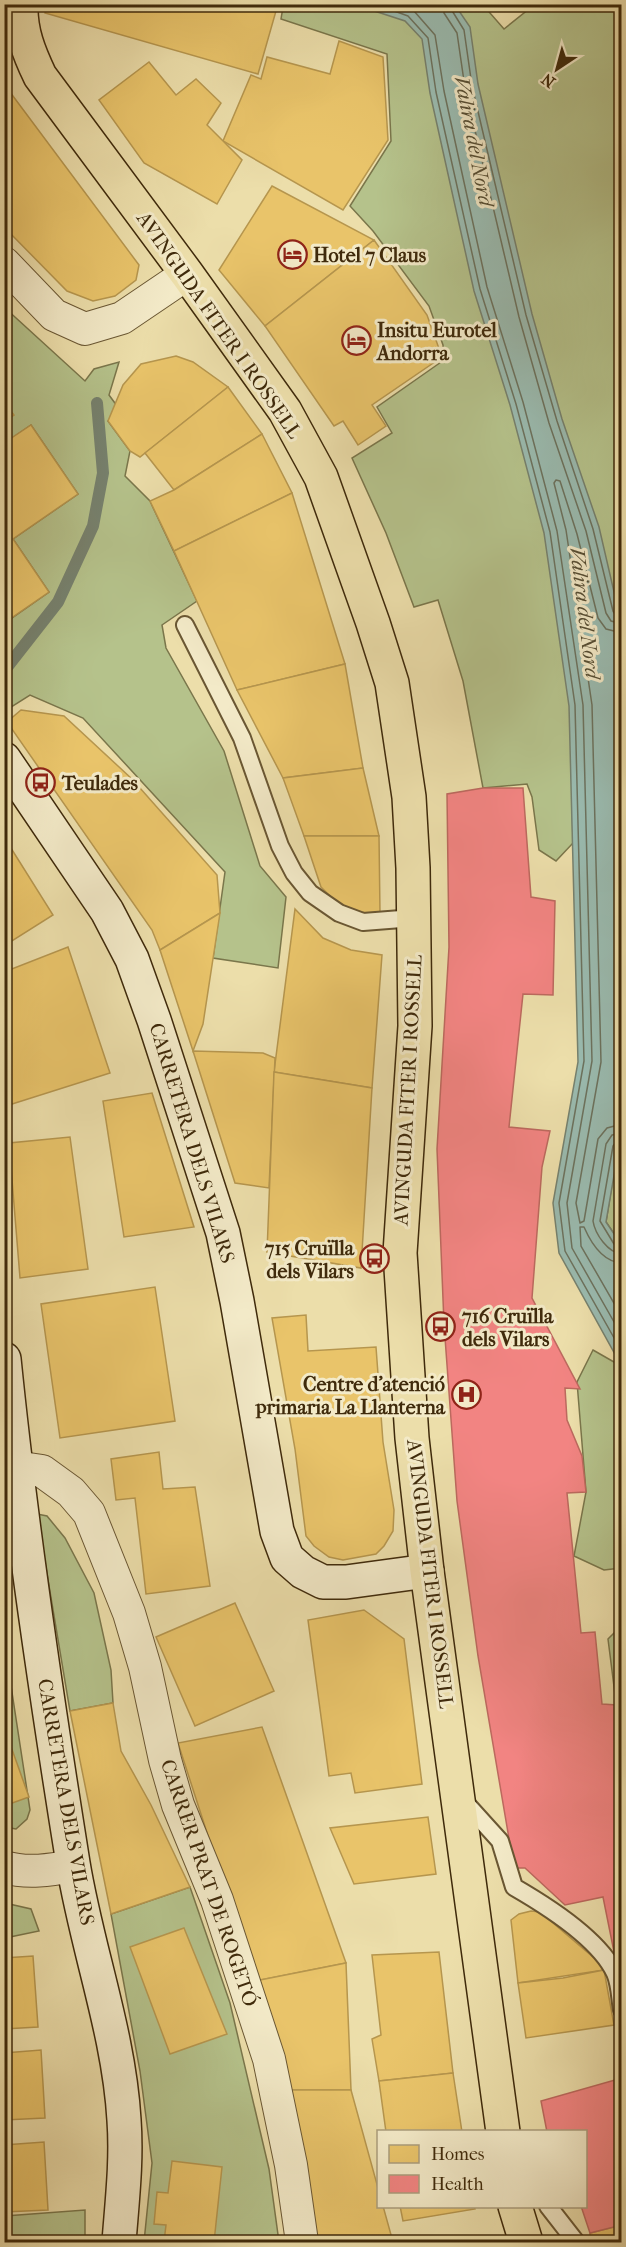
<svg xmlns="http://www.w3.org/2000/svg" width="626" height="2247" font-family="'IM FELL French Canon',serif">
<style>
.green{fill:#b5c28b;stroke:#7a764b;stroke-width:1.5}
.water{fill:#9abbb0;stroke:#76816e;stroke-width:1.5}
.homes{fill:#e9c46a;stroke:#b6964e;stroke-width:1.5}
.health{fill:#f28482;stroke:#bc695e;stroke-width:1.5}
.lines{fill:none;stroke-linecap:round;stroke-linejoin:round}
.shore{stroke:#6c725e;stroke-width:1.5}
.stream{stroke:#76816e;stroke-width:12}
.lane-casing{stroke:#6a5733;stroke-width:20}
.street-casing{stroke:#6a5733;stroke-width:34}
.secondary-casing{stroke:#3f2a0b;stroke-width:36}
.primary-casing{stroke:#3f2a0b;stroke-width:36}
.lane{stroke:#f3eac8;stroke-width:16}
.street{stroke:#f3eac8;stroke-width:32}
.secondary{stroke:#f3eac8;stroke-width:33}
.primary{stroke:#ecdeaa;stroke-width:33}
.labels{text-anchor:middle;dominant-baseline:central;stroke-width:6;stroke-linejoin:round;paint-order:stroke}
.poi-label{font-size:20px;font-weight:bold;fill:#3f2a0b;stroke:#f3eac8;text-anchor:start}
.street-label{font-size:20px;fill:#3f2a0b;stroke:#f3eac8}
.water-label{font-size:21px;font-style:italic;fill:#564e34;stroke:#f3eac8}
</style>
<rect width="100%" height="100%" fill="#ecdeaa"/>
<filter id="stains"><feTurbulence type="fractalNoise" baseFrequency=".00333" numOctaves="4"/><feColorMatrix values="0 0 0 0 .2 0 0 0 0 .09 0 0 0 0 .02 0 0 0 .5 -.17"/></filter>
<radialGradient id="worn" r=".72"><stop offset=".6" stop-color="#630" stop-opacity="0"/><stop offset="1" stop-color="#630" stop-opacity=".3"/></radialGradient>
<!-- green -->
<g class="green">
<polygon points="273,5 483,5 504,29 534,5 621,5 621,769 572,801 573,843 556,861 539,850 532,797 527,784 483,788 463,681 438,600 414,607 386,533 352,458 392,433 377,407 444,360 443,345 429,306 373,231 350,206 391,141 387,54 281,19 283,7"/>
<polygon points="4,307 85,381 94,369 119,362 109,395 120,410 108,421 130,451 125,476 150,501 197,601 162,625 166,648 224,751 260,866 286,897 278,968 213,958 225,872 83,718 30,695 5,711 5,623 49,592 13,539 78,494 31,425 5,443"/>
<polygon points="621,1129 621,1244 606,1222"/>
<polygon points="593,1350 621,1366 621,1568 604,1570 574,1556 586,1492 577,1382"/>
<polygon points="37,1514 47,1516 65,1538 94,1593 111,1670 113,1703 70,1711"/>
<polygon points="621,1626 621,1742 608,1639"/>
<polygon points="4,1640 30,1810 27,1819 16,1829 5,1827"/>
<polygon points="190,1887 230,2003 269,2169 279,2242 144,2242 152,2163 140,2071 111,1914"/>
<polygon points="5,1903 31,1909 39,1931 5,1938"/>
<polygon points="85,2210 85,2242 5,2242 5,2216"/>
</g>
<!-- water -->
<polygon class="water" points="356,5 455,5 470,27 478,84 532,314 562,419 599,527 621,622 622,1129 606,1222 621,1244 621,1365 559,1253 553,1203 578,1062 569,706 544,533 510,405 474,291 430,93 422,39 405,21"/>
<!-- homes -->
<g class="homes">
<polygon points="47,4 254,4 276,11 258,74 45,13"/>
<polygon points="339,41 383,57 388,140 343,210 223,141 251,75 261,79 267,57 330,74"/>
<polygon points="149,62 176,95 196,79 221,103 207,125 242,160 217,204 144,163 99,100"/>
<polygon points="4,84 139,265 136,280 115,296 93,301 67,291 4,227"/>
<polygon points="272,186 374,240 265,326 219,270"/>
<polygon points="374,240 427,315 442,357 372,405 386,426 358,445 343,421 334,426 265,326"/>
<polygon points="176,356 193,362 228,387 140,457 130,451 108,421 123,385 141,364"/>
<polygon points="228,387 262,434 174,490 145,453"/>
<polygon points="4,402 14,415 4,422"/>
<polygon points="31,425 78,494 13,539 49,592 4,623 4,443"/>
<polygon points="262,434 292,493 174,551 150,501 174,490"/>
<polygon points="292,493 345,664 237,690 174,551"/>
<polygon points="345,664 363,768 283,778 237,690"/>
<polygon points="21,710 64,716 132,779 217,875 220,913 160,950 152,930 7,722"/>
<polygon points="363,768 379,836 304,836 283,778"/>
<polygon points="304,836 379,836 380,914 373,921 341,907 321,887"/>
<polygon points="4,837 53,915 4,946"/>
<polygon points="295,909 323,938 351,950 382,955 372,1088 274,1072"/>
<polygon points="220,913 203,1024 193,1051 160,950"/>
<polygon points="68,947 110,1073 9,1105 4,1064 4,972"/>
<polygon points="193,1051 263,1053 275,1058 269,1188 235,1183"/>
<polygon points="274,1072 372,1088 361,1268 267,1252"/>
<polygon points="152,1093 194,1227 124,1237 103,1101"/>
<polygon points="70,1137 88,1269 20,1278 9,1143"/>
<polygon points="155,1287 175,1421 60,1438 41,1304"/>
<polygon points="306,1315 308,1351 376,1347 383,1442 394,1510 393,1531 384,1546 376,1554 343,1560 329,1557 314,1546 306,1536 295,1449 272,1318"/>
<polygon points="159,1452 163,1489 195,1487 210,1586 146,1594 135,1498 116,1500 111,1459"/>
<polygon points="235,1603 274,1691 195,1726 156,1637"/>
<polygon points="364,1610 404,1639 422,1784 355,1793 351,1773 329,1776 308,1620"/>
<polygon points="113,1703 121,1751 151,1805 190,1887 111,1914 70,1711"/>
<polygon points="4,1727 29,1797 4,1806"/>
<polygon points="262,1727 346,1963 255,1981 178,1743"/>
<polygon points="428,1817 436,1874 354,1884 330,1828"/>
<polygon points="531,1911 540,1912 600,1963 604,1970 518,1983 511,1920 519,1914"/>
<polygon points="184,1928 227,2034 170,2054 130,1947"/>
<polygon points="439,1952 453,2073 379,2081 372,2039 381,2035 372,1955"/>
<polygon points="33,1956 38,2027 4,2029 4,1958"/>
<polygon points="346,1963 351,2090 289,2090 255,1981"/>
<polygon points="604,1970 614,2025 526,2038 518,1983 563,1978"/>
<polygon points="41,2050 45,2118 4,2120 4,2053"/>
<polygon points="453,2073 462,2132 386,2132 379,2081"/>
<polygon points="289,2090 351,2090 378,2188 378,2206 383,2206 393,2242 313,2242"/>
<polygon points="44,2142 48,2210 4,2212 4,2145"/>
<polygon points="172,2161 222,2167 214,2242 164,2242 166,2225 154,2224 157,2192 168,2193"/>
<polygon points="400,2206 474,2206 475,2209 403,2221"/>
<polygon points="622,2225 622,2242 593,2242 590,2238 590,2233"/>
</g>
<!-- health -->
<g class="health">
<polygon points="483,788 523,788 531,897 555,901 553,995 523,994 509,1127 550,1131 542,1167 532,1298 580,1389 565,1388 567,1420 582,1456 586,1492 567,1493 581,1633 595,1632 602,1704 617,1705 622,1742 622,1961 616,1962 603,1897 565,1905 525,1868 514,1868 478,1656 457,1501 444,1324 437,1149 449,947 447,794"/>
<polygon points="622,2078 622,2225 590,2233 581,2206 586,2206 586,2132 547,2132 541,2101"/>
</g>
<g class="lines">
<!-- shore -->
<g class="shore">
<polyline points="375,4 408,16 428,38 436,92 480,289 516,404 550,532 575,705 584,1061 559,1203 565,1251 622,1352"/>
<polyline points="398,4 414,11 435,35 444,91 487,287 523,402 557,531 583,705 592,1061 567,1203 572,1248 622,1336"/>
<polyline points="443,4 444,13 457,33 465,88 519,317 549,423 586,531 606,613 611,621 622,624"/>
<polyline points="450,4 451,9 464,30 472,86 526,315 557,421 593,529 613,611 616,616 622,616"/>
<polyline points="622,633 606,629 598,618 577,534 560,481 556,480 554,483 566,530 592,705 601,1062 576,1203 580,1223 584,1221 598,1139 607,1128 622,1124"/>
<path d="M622 1133 612 1135 606 1144 593 1221C595 1234 608 1253 622 1254"/>
<polyline points="622,1141 616,1142 613,1146 600,1221 614,1244 622,1246"/>
<path d="M622 1263C603 1262 591 1243 584 1227H580L581 1246 622 1317"/>
</g>
<!-- stream -->
<polyline class="stream" points="4,671 58,602 93,526 103,473 97,403"/>
<defs>
<g id="lane">
<polyline points="185,625 242,738 280,846 294,873 310,893 339,913 363,922 414,918"/>
<path d="M462 1799 500 1841 514 1887C547 1906 599 1939 615 1973 620 1984 620 1999 622 2010"/>
<polyline points="548,2206 576,2242"/>
</g>
<g id="street">
<polyline points="4,263 54,315 85,329 122,318 187,274"/>
<polyline points="15,1467 42,1471 71,1492 89,1513 129,1613 145,1667 165,1760 178,1805 217,1900 269,2059 291,2165 302,2242"/>
<path d="M4 1867C27 1874 51 1870 73 1866"/>
</g>
<g id="secondary">
<polyline points="4,759 107,911 132,959 154,1020 223,1233 237,1301 277,1531 287,1558 303,1572 323,1582 346,1582 427,1571"/>
<path d="M4 1359C21 1528 46 1695 73 1863 87 1949 119 2033 124 2120 127 2161 122 2202 119 2242"/>
</g>
<g id="primary">
<path d="M21 4C20 31 29 53 40 76L187 274 285 411 321 477 373 623 392 683 409 797 413 868 415 1026 400 1253 412 1438 427 1571 503 2132"/>
<polyline points="515,2206 526,2242"/>
</g>
</defs>
<!-- lane casing -->
<use href="#lane" class="lane-casing"/>
<!-- street casing -->
<use href="#street" class="street-casing"/>
<!-- secondary casing -->
<use href="#secondary" class="secondary-casing"/>
<!-- primary casing -->
<use href="#primary" class="primary-casing"/>
<!-- lane -->
<use href="#lane" class="lane"/>
<!-- street -->
<use href="#street" class="street"/>
<!-- secondary -->
<use href="#secondary" class="secondary"/>
<!-- primary -->
<use href="#primary" class="primary"/>
</g>
<!-- icons -->
<defs>
<symbol id="hotel-ring" viewBox="-11 -11 22 22"><circle r="9.5" fill="#f3eac8" stroke="#8f2418" stroke-width="1.5"/><path d="M-6-4.5h1.5V1H6V5H4.5V3h-9V5H-6ZM-4 0a1.8 1.8 0 1 1 3.6 0ZM.5 0V-2.5h3Q6-2.5 6 0Z" fill="#8f2418"/></symbol>
<symbol id="bus-ring" viewBox="-11 -11 22 22"><circle r="9.5" fill="#f3eac8" stroke="#8f2418" stroke-width="1.5"/><path d="M-5-6H5V4H4V6H2V4H-2V6H-4V4H-5ZM-3.5-4V0h7V-4ZM-3.5 1.2v1.5H-2V1.2ZM2 1.2v1.5H3.5V1.2Z" fill="#8f2418"/></symbol>
<symbol id="hospital-ring" viewBox="-11 -11 22 22"><circle r="9.5" fill="#f3eac8" stroke="#8f2418" stroke-width="1.5"/><path d="M-5-5h3v3.5h4V-5h3V5h-3V1.5h-4V5h-3Z" fill="#8f2418"/></symbol>
</defs>
<g fill-rule="evenodd">
<use href="#hotel-ring" x="276" y="238" width="33" height="33"/>
<use href="#hotel-ring" x="340" y="324" width="33" height="33"/>
<use href="#bus-ring" x="24" y="766" width="33" height="33"/>
<use href="#bus-ring" x="358" y="1242" width="33" height="33"/>
<use href="#bus-ring" x="424" y="1310" width="33" height="33"/>
<use href="#hospital-ring" x="450" y="1378" width="33" height="33"/>
</g>
<g class="labels">
<!-- poi labels -->
<g class="poi-label">
<text x="313" y="255">Hotel 7 Claus</text>
<text x="377" y="330">Insitu Eurotel<tspan x="377" dy="23">Andorra</tspan></text>
<text x="62" y="783">Teulades</text>
<text x="354" y="1248" text-anchor="end">715 Cruïlla<tspan x="354" dy="23">dels Vilars</tspan></text>
<text x="462" y="1316">716 Cruïlla<tspan x="462" dy="23">dels Vilars</tspan></text>
<text x="445" y="1384" text-anchor="end">Centre d'atenció<tspan x="445" dy="23">primaria La Llanterna</tspan></text>
</g>
<!-- street labels -->
<g class="street-label">
<text transform="translate(219 325) rotate(55)">AVINGUDA FITER I ROSSELL</text>
<text transform="translate(408 1090) rotate(-87)">AVINGUDA FITER I ROSSELL</text>
<text transform="translate(192 1143) rotate(73)">CARRETERA DELS VILARS</text>
<text transform="translate(430 1574) rotate(83)">AVINGUDA FITER I ROSSELL</text>
<text transform="translate(66 1802) rotate(80)">CARRETERA DELS VILARS</text>
<text transform="translate(209 1883) rotate(71)">CARRER PRAT DE ROGETÓ</text>
</g>
<!-- water labels -->
<g class="water-label">
<text transform="translate(474 141) rotate(79)">Valira del Nord</text>
<text transform="translate(585 613) rotate(83)">Valira del Nord</text>
</g>
</g>
<!-- margin -->
<rect width="626" height="2247" fill="none" stroke="#ecdeaa" stroke-width="24"/>
<rect x="6" y="6" width="614" height="2235" fill="none" stroke="#3f2a0b" stroke-width="3"/>
<rect x="12" y="12" width="602" height="2223" fill="none" stroke="#3f2a0b" stroke-width="1.5"/>
<!-- legend -->
<rect x="377" y="2130" width="210" height="78" fill="#f3eac8" stroke="#ab9d7c" stroke-width="1.5"/>
<rect x="389" y="2145" width="30" height="18" fill="#e9c46a" stroke="#ab9d7c" stroke-width="1.5"/>
<text x="431" y="2160" font-size="18" fill="#3f2a0b">Homes</text>
<rect x="389" y="2175" width="30" height="18" fill="#f28482" stroke="#ab9d7c" stroke-width="1.5"/>
<text x="431" y="2190" font-size="18" fill="#3f2a0b">Health</text>
<!-- north arrow -->
<g transform="translate(557 69) rotate(216)" stroke="#f3eac8" stroke-width="4.5" paint-order="stroke">
<path d="M0-4.5L10 22L0 15L-10 22Z" fill="#3f2a0b"/>
<text y="-9" font-size="16" font-weight="bold" text-anchor="middle" fill="#3f2a0b">N</text>
</g>
<rect width="100%" height="100%" filter="url(#stains)"/>
<rect width="100%" height="100%" fill="url(#worn)"/>
</svg>
